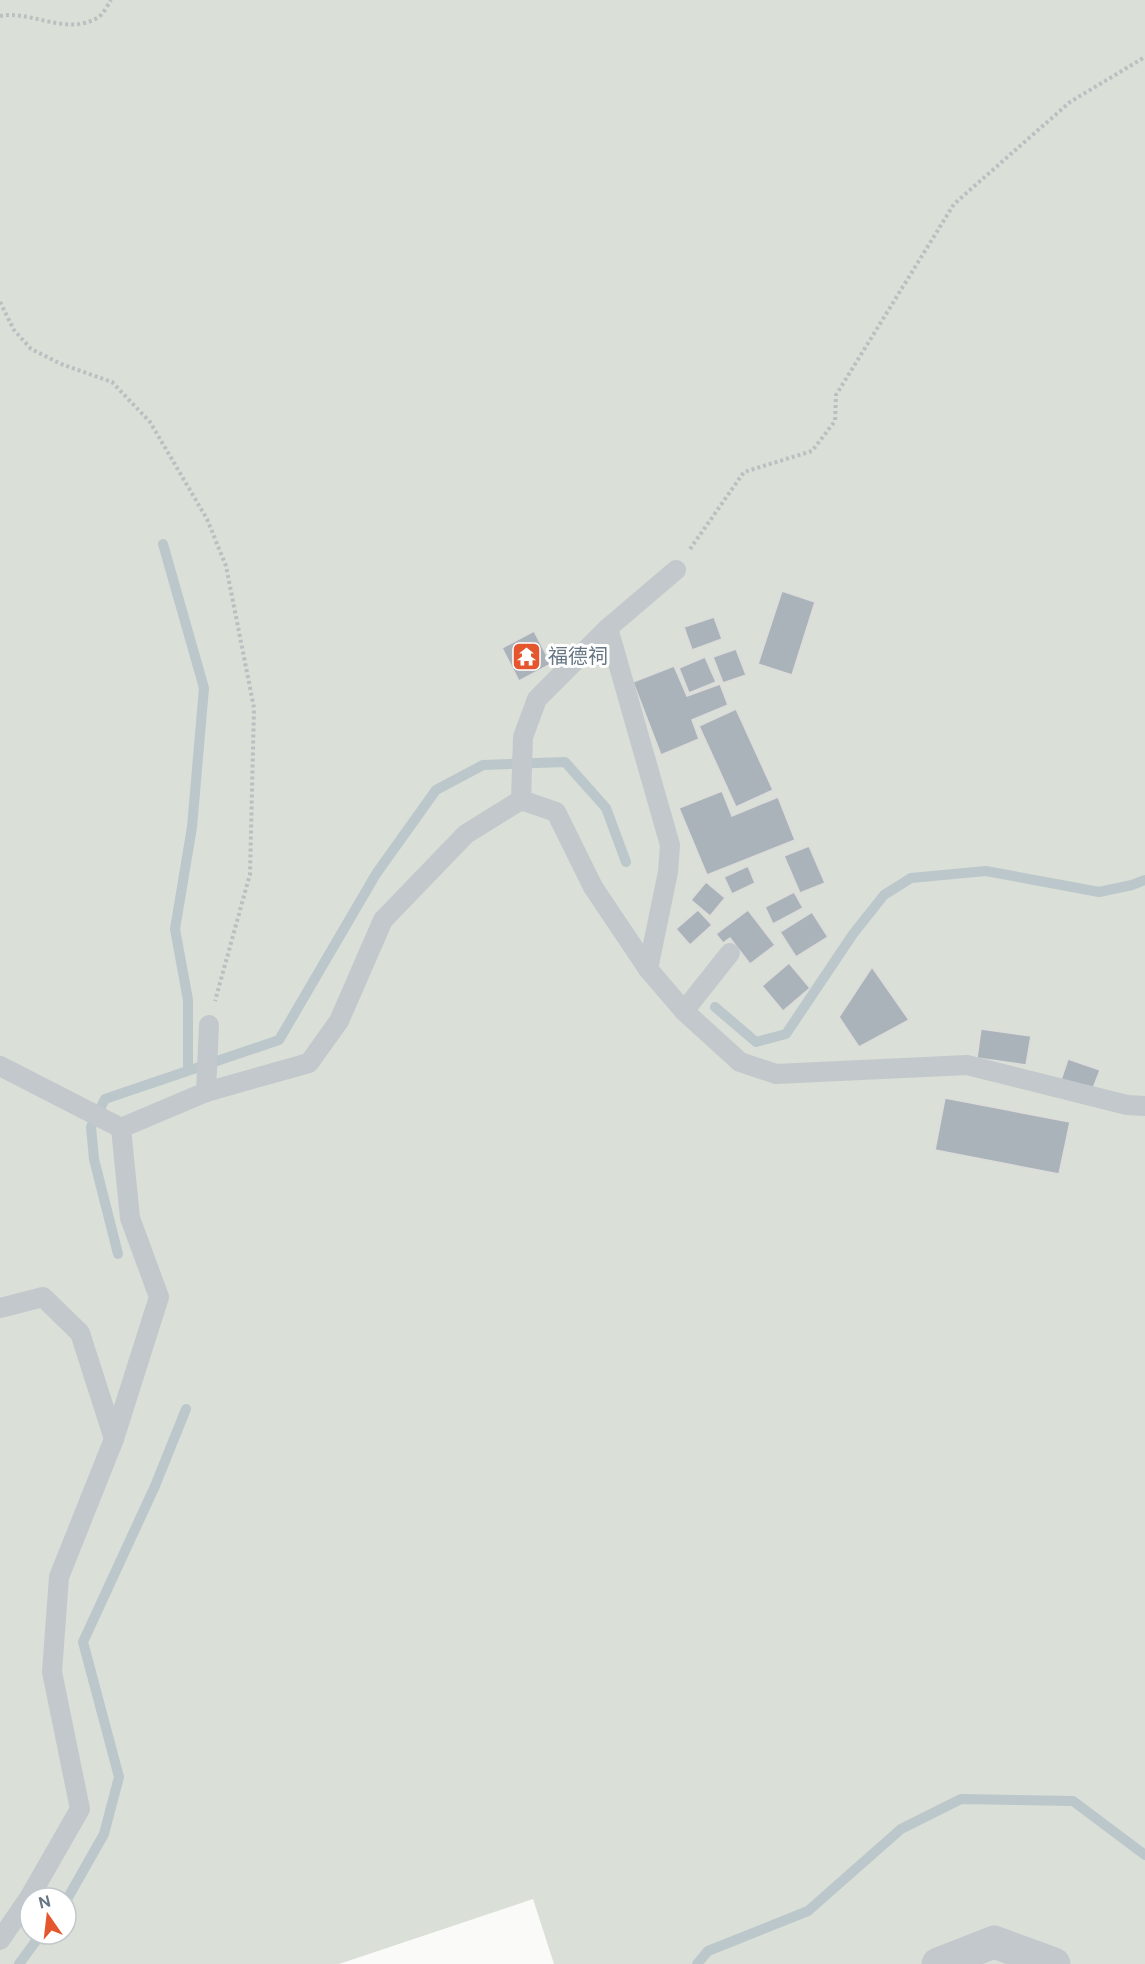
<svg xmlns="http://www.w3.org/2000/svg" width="1145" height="1964" font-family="'DM Sans','Noto Sans TC',sans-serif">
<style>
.green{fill:#dadfd7;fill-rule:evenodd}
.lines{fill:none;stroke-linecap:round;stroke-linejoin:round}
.stream{stroke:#bbc7cb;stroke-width:10}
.building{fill:#aab3b9;stroke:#dcdcda;stroke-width:1.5}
.path{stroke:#bbbfc2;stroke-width:4;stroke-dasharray:3 3;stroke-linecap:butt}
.lane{stroke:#c3c8cc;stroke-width:20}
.street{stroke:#c3c8cc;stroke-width:33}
.labels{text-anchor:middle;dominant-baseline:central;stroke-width:6;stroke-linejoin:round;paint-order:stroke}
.poi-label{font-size:20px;fill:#657683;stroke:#fff;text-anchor:start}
</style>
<rect width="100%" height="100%" fill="#fafaf8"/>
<!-- green -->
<path class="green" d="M0 0H1145V1964H554L533 1899 339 1964H0ZM30 1898H66V1934H30Z"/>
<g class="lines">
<!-- stream -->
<g class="stream">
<polyline points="163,544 204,688 192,827 175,929 188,1000 188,1070"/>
<polyline points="715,1007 756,1042 786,1034 853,934 884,895 911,878 986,871 1099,892 1132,885 1145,880"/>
<polyline points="118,1254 94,1159 91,1127 105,1099 279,1040 376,874 436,790 483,765 565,762 606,808 626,862"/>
<polyline points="66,1901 104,1834 119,1777 83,1642 155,1486 186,1409"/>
<polyline points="19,1964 41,1934"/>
<polyline points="697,1964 708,1951 808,1911 901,1829 961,1799 1073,1801 1145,1855"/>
</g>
</g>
<!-- building -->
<g class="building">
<polygon points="782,591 815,602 792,675 758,664"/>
<polygon points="714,617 722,639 692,650 684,627"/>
<polygon points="534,631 551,664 519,681 502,648"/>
<polygon points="736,649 746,675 723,683 713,657"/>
<polygon points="705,657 716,682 689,693 679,668"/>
<polygon points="674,666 687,696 720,684 728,705 692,720 699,739 661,755 633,682"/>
<polygon points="736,709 773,790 736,807 699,726"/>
<polygon points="722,791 732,816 778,797 795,840 707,875 679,808"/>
<polygon points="809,846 825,883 800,893 784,856"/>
<polygon points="748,866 755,883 732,894 724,877"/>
<polygon points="706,882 725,898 710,916 691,900"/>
<polygon points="794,892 803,908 773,924 765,907"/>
<polygon points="698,910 712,925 690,945 676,929"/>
<polygon points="748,910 775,945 750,964 730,938 723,943 716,934"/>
<polygon points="812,912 828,937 796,957 780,932"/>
<polygon points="789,963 810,988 783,1011 762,986"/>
<polygon points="872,967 909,1020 859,1047 839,1017"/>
<polygon points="981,1029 1031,1036 1026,1065 977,1058"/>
<polygon points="1068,1059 1100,1070 1092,1091 1061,1080"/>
<polygon points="945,1098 1070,1122 1059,1174 935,1150"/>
</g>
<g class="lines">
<!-- path -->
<g class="path">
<path d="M0 16C31 10 66 36 97 18 103 15 107 6 111 0"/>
<polyline points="0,302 14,330 31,349 61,364 112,382 150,422 207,519 226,566 254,708 250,874 215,1001"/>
<polyline points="690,549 744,472 812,451 835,421 836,395 954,204 1070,102 1145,57"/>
</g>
<!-- lane -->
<g class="lane">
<polyline points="608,628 670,845 668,872 648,969"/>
<polyline points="521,800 523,737 537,699 608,628 676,570"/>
<polyline points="684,1011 730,953"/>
<polyline points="0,1066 121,1128"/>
<polyline points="206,1092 209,1025"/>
<polyline points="0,1308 43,1297 80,1333 114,1439"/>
<polyline points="0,1940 29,1898 80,1809 52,1672 59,1577 114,1439 159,1297 130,1218 121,1128 206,1092 309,1063 339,1021 383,920 466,834 521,800 556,812 593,887 648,969 684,1011 740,1062 776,1074 967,1065 1127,1105 1145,1106"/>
</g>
<!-- street -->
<polyline class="street" points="938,1964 994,1942 1054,1964"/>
</g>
<!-- icons -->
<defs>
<symbol id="temple-square" viewBox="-11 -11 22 22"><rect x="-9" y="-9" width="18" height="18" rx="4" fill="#e4572e" stroke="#fff"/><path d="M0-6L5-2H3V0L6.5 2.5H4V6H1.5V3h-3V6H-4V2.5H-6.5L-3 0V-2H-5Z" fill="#fff"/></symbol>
</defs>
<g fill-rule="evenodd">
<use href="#temple-square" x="510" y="640" width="33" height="33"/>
</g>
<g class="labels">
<!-- poi labels -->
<g class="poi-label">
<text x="548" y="656">福德祠</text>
</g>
</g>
<!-- north arrow -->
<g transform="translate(48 1916) rotate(346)"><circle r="28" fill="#ffffff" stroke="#c1c8cd" stroke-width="1.5"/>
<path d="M0-4.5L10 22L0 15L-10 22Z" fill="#e4572e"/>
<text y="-9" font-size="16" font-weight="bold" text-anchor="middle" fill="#657683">N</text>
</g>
</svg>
